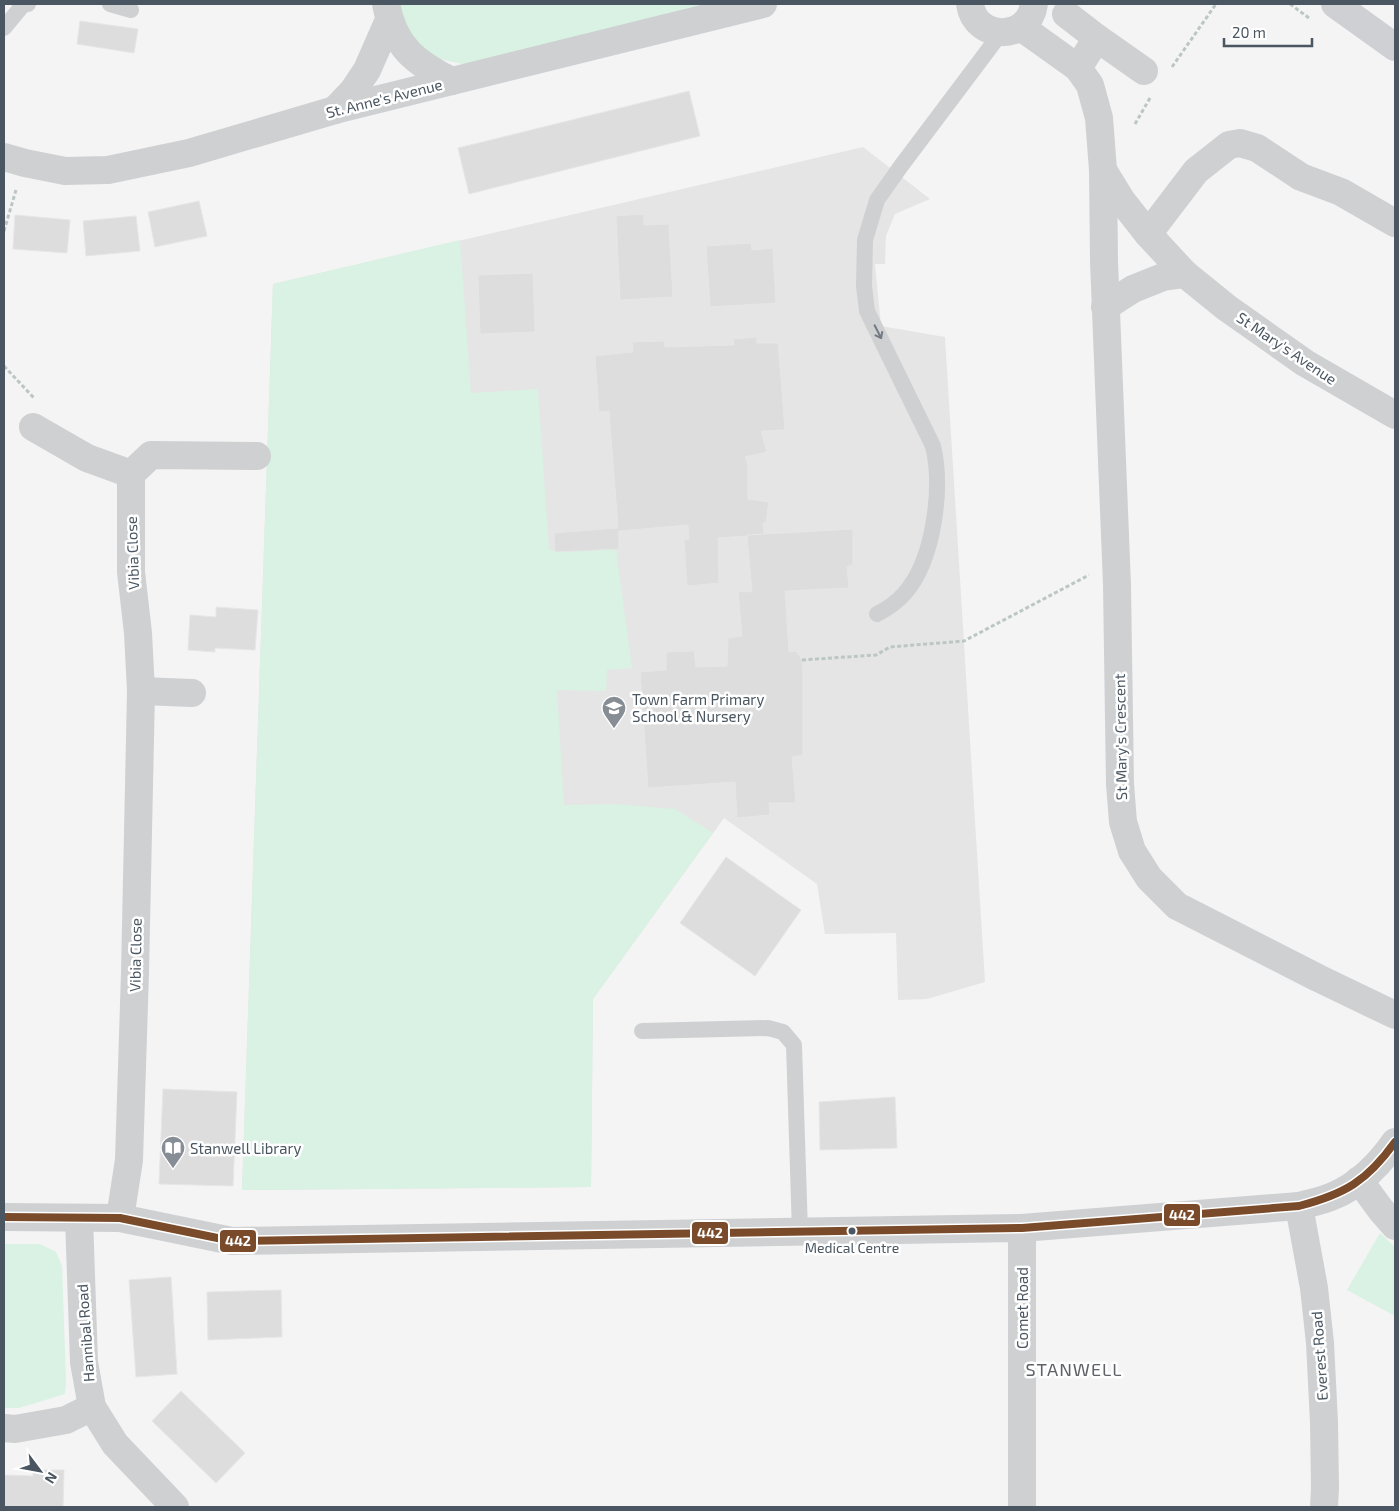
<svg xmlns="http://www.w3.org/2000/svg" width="1399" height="1511" font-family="'Exo 2',sans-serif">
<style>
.education{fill:#e6e5e6}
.green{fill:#d9f2e3}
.building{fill:#ddddde;stroke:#e5e6e7}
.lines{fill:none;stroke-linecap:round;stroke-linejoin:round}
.path{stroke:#bcc7c4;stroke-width:3;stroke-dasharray:4 2.5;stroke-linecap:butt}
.lane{stroke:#ced0d2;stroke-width:16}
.street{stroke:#ced0d2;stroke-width:28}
.secondary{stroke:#ced0d4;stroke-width:28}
.bus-1-casing{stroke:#fff;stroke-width:11}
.bus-1{stroke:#7a4b2a;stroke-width:8}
.oneway{stroke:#727b83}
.bus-dot{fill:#4a5661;stroke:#fff;stroke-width:2}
.labels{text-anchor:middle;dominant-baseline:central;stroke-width:5;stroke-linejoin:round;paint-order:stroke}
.bus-label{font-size:14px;fill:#4a5661;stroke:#fff}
.street-label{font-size:15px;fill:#4a5661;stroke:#fff}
.poi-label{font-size:15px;fill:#4a5661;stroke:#fff;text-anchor:start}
.quarter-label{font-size:18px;letter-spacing:1px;fill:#5f6368;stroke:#fff}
.line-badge{stroke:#fff;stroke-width:2}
.badge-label{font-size:14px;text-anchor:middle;font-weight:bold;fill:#fff}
</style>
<rect width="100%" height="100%" fill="#f4f4f4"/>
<!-- education -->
<polygon class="education" points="863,147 930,199 895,214 886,236 885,264 875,264 881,326 945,337 985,982 927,999 898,1000 896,933 825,934 817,884 724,818 593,999 591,1187 242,1190 273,284"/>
<!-- green -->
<g class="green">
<polygon points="399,4 705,4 467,65 430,57 402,23"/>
<polygon points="460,240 471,393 538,389 549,550 616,549 632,668 607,670 606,691 557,690 564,805 614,804 675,809 713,833 593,999 591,1187 242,1190 273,284"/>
<polygon points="1380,1233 1395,1247 1395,1316 1347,1290"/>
<polygon points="4,1244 40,1244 56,1252 62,1266 66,1381 65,1394 19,1408 4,1408"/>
</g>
<!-- building -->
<g class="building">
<polygon points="80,21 138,29 134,53 77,44"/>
<polygon points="689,91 700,136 469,194 458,148"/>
<polygon points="199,201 207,236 155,247 148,212"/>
<polygon points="644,214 644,225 669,224 673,297 620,300 616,216"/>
<polygon points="15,215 70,220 67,253 13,249"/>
<polygon points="136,216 140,251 86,256 83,221"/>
<polygon points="751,243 752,250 773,248 776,303 710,307 706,246"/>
<polygon points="533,273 535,332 480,334 478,275"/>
<polygon points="757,337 757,343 778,343 785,430 761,431 767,452 745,457 748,465 748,499 769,502 766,523 763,523 764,535 718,538 719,583 687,586 684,540 689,539 688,525 619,531 619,549 555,552 554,533 618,528 609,411 599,412 595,356 633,352 632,342 665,341 665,347 734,345 733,339"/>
<polygon points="853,529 853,564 847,567 849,588 785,591 789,652 796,651 802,660 803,672 803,755 792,757 796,803 769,803 770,815 737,818 735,782 648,788 640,672 666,670 666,652 694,651 696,667 727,666 728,638 742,636 738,591 752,592 747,535"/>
<polygon points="216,607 258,610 255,650 215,648 215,652 188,650 190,615 216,617"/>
<polygon points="726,857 801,910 755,976 680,923"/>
<polygon points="163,1089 237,1092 233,1186 159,1184"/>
<polygon points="895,1097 897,1148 820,1150 819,1102"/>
<polygon points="171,1277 177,1374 136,1377 129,1280"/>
<polygon points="281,1290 282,1337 208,1340 207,1292"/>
<polygon points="181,1391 245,1453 216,1483 152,1421"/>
<polygon points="33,1470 64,1470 63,1507 4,1507 4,1475 33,1476"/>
</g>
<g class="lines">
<!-- path -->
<g class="path">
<polyline points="1290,4 1309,18"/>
<polyline points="1172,67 1216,4"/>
<polyline points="1135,124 1150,98"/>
<polyline points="4,231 16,190"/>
<polyline points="4,366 34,398"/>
<polyline points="802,660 876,655 890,647 964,641 1089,575"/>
</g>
<!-- lane -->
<g class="lane">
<polyline points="110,4 131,10"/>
<polyline points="4,28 23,5 28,4"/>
<path d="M877 614C887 609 896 603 904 594 934 561 943 488 933 446L867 311 864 286 865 240 877 200 901 166 1001 33"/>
<polyline points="642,1031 768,1028 783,1032 794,1045 800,1232"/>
</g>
<!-- street -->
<g class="street">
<path d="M386 4C394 46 415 63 452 81"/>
<path d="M970 4C975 41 1029 42 1034 4"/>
<polyline points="1066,14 1097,38"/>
<polyline points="1021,27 1078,68 1090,85 1099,118 1103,170 1122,201 1148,234 1185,274 1227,308 1305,363 1395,415"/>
<polyline points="1078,68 1097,38 1144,71"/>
<polyline points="335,110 353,91 367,70 389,20"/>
<polyline points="4,157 25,163 65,171 108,170 189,153 335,110 763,4"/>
<polyline points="1103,170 1104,261 1117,585 1120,784 1123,822 1132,851 1149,878 1177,906 1318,978 1395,1015"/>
<polyline points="1148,234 1196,171 1229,145 1240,143 1257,148 1301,177 1341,192 1395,223"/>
<polyline points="1105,307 1133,289 1163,277 1185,274"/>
<polyline points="33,427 87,458 131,474"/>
<polyline points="141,691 192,693"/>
<polyline points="1359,1180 1381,1210 1395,1226"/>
<polyline points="1299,1206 1314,1288 1320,1343 1324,1422 1325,1488 1324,1507"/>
<path d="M4 1217 120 1218 232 1241 1022 1228 1299 1206C1310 1203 1322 1201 1333 1196 1358 1186 1380 1164 1395 1142"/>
<polyline points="79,1218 84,1362 92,1407 115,1444 175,1507"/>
<polyline points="120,1218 129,1160 135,973 141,691 138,633 131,572 131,474 151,455 257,456"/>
<polyline points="1022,1228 1022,1507"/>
<polyline points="4,1428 15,1429 66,1420 92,1407"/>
</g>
<!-- secondary -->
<polyline class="secondary" points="1335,4 1395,47"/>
<defs>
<path id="bus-1" d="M4 1217 120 1218 232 1241 1022 1228 1299 1206C1345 1194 1367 1181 1395 1142"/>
</defs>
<!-- bus-1 casing -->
<use href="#bus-1" class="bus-1-casing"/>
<!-- bus-1 -->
<use href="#bus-1" class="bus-1"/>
</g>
<!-- one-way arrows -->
<defs><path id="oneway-shaft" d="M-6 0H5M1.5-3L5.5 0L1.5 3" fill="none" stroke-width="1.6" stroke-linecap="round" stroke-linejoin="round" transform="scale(1.25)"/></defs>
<use class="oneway" href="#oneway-shaft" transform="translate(878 332) rotate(63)"/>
<!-- icons -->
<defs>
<symbol id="school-pin" viewBox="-11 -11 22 30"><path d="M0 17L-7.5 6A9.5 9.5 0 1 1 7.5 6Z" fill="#868d94" stroke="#fff"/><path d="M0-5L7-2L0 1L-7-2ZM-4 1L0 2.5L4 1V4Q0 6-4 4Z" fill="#fff"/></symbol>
<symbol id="library-pin" viewBox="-11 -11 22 30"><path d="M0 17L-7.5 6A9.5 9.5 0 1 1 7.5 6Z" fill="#868d94" stroke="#fff"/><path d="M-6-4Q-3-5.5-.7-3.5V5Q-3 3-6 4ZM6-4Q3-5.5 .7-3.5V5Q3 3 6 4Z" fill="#fff"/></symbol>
</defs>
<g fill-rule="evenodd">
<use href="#school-pin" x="600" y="694" width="28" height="38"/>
<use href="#library-pin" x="159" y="1134" width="28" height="38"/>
</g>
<!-- markers -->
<circle class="bus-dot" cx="852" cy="1231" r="4.5"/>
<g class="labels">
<!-- bus labels -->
<g class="bus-label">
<text x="852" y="1247">Medical Centre</text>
</g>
<!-- street labels -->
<g class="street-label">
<text transform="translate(384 98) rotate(-14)">St. Anne's Avenue</text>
<text transform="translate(1287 348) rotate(34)">St Mary's Avenue</text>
<text transform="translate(132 553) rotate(-92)">Vibia Close</text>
<text transform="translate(1120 737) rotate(-91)">St Mary's Crescent</text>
<text transform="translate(135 955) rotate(-89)">Vibia Close</text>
<text transform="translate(1022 1308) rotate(-90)">Comet Road</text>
<text transform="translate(85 1333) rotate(-94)">Hannibal Road</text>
<text transform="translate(1319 1356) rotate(-94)">Everest Road</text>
</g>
<!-- poi labels -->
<g class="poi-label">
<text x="632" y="699">Town Farm Primary<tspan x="632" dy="17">School &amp; Nursery</tspan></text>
<text x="190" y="1148">Stanwell Library</text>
</g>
<!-- quarter labels -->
<g class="quarter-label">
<text x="1074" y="1369">STANWELL</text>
</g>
</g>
<g class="line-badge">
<rect x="1163" y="1203" width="38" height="24" rx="5" fill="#7a4b2a"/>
<rect x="691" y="1221" width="38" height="24" rx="5" fill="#7a4b2a"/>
<rect x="219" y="1229" width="38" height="24" rx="5" fill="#7a4b2a"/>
</g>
<g class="badge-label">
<text x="1182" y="1220">442</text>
<text x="710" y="1238">442</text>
<text x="238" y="1246">442</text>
</g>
<!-- border -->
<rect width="1399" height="1511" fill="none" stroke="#4a5661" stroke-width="10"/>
<!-- north arrow -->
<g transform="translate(40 1471) rotate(122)" stroke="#ffffff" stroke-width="4" paint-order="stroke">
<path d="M0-4L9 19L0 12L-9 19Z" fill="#4a5661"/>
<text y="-8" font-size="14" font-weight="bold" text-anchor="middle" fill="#4a5661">N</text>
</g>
<!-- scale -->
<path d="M1224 38v8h88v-8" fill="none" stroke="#4a5661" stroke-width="2.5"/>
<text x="1232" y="38" font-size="15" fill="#4a5661" stroke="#ffffff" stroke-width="4" paint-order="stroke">20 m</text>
</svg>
